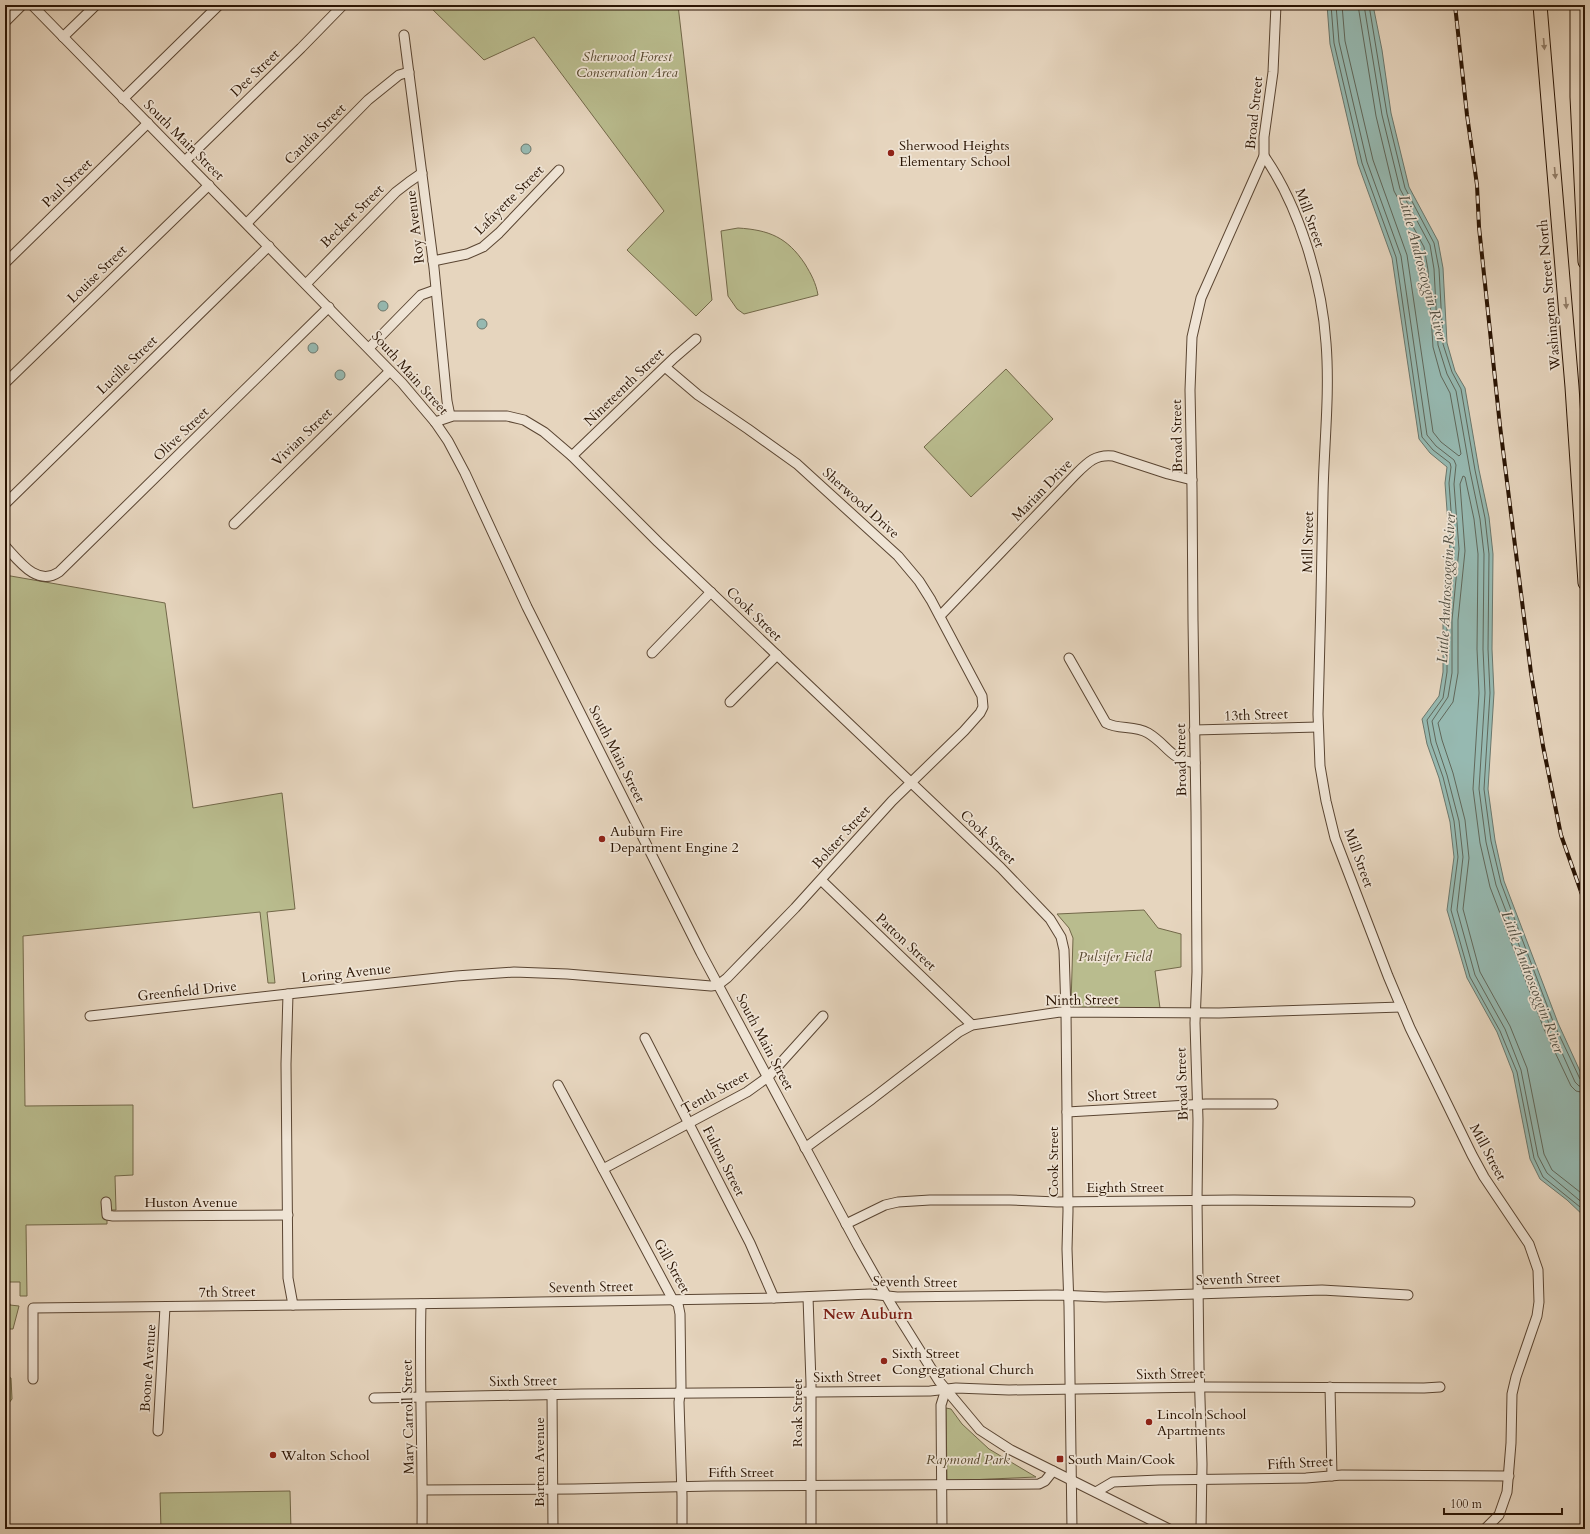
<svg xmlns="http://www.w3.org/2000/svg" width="1590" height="1534" font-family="Cardo,serif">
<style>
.green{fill:#b9bc8e;stroke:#726849}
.water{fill:#96b9b1;stroke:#6b776c}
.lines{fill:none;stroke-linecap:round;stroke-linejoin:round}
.shore{stroke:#60675a;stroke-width:1}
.minor-casing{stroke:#5a4532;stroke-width:11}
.highway-casing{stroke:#2b1504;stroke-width:15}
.minor{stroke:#efe4d5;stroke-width:9}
.highway{stroke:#e6d5be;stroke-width:13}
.rail-casing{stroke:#2b1504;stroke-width:4}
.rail{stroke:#efe4d5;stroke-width:2.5;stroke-dasharray:8;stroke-linecap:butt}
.oneway{fill:#927f6a}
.poi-dot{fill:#8f2418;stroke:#efe4d5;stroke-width:1.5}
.labels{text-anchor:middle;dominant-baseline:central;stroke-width:3.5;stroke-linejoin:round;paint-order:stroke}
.park-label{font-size:14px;font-style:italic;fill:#56472d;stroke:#efe4d5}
.street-label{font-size:14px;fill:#2b1504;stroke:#efe4d5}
.poi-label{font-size:14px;fill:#2b1504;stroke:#efe4d5;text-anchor:start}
.water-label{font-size:15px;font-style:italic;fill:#504e41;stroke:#efe4d5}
.neighbourhood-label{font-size:15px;font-weight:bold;fill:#7a1f14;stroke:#efe4d5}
</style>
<rect width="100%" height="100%" fill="#e6d5be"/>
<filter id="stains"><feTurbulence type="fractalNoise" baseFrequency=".005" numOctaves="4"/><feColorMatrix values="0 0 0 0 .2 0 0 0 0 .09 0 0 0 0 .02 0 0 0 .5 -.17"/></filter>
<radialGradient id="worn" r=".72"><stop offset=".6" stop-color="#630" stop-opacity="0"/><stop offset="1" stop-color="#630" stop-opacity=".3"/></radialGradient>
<!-- green -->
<g class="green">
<polygon points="428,5 678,5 712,300 696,316 627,250 664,211 534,37 484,60"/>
<path d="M738 228C769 230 787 237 805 264 811 274 816 283 818 295L744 314 737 309 728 296 721 231Z"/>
<polygon points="1006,369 1053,419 971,497 924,447"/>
<polygon points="5,575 165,603 193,808 282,793 295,909 267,912 275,983 268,983 260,912 23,936 25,1106 133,1105 133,1175 115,1176 116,1210 107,1210 107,1224 26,1225 27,1296 20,1296 20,1282 5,1282"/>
<polygon points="1144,910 1158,928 1181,934 1181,967 1155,971 1160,1008 1076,1009 1071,1004 1073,938 1069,928 1057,914"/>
<polygon points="5,1292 7,1292 10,1305 19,1306 13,1329 5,1329"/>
<polygon points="5,1376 11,1378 12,1399 5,1408"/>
<polygon points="946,1408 951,1409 962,1424 989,1449 1036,1477 947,1481"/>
<polygon points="290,1491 291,1529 161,1529 160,1493"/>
</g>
<!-- water -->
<g class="water">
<polygon points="1327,5 1373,5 1382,50 1391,113 1409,187 1438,241 1443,268 1447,343 1455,371 1465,388 1479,470 1489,517 1493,554 1492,649 1494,693 1488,789 1495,840 1504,881 1558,1023 1585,1082 1585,1217 1567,1200 1540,1179 1530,1159 1513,1073 1497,1032 1467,978 1447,910 1454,857 1450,822 1439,778 1427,744 1422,719 1439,696 1443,672 1443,620 1450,551 1445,483 1447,467 1430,453 1419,439 1392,258 1358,164 1330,44"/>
<circle cx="526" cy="149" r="5"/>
<circle cx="383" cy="306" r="5"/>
<circle cx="482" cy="324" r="5"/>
<circle cx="313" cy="348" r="5"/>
<circle cx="340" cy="375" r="5"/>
</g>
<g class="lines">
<!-- shore -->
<g class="shore">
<polyline points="1331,5 1334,43 1362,163 1396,257 1422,437 1433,450 1450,463 1451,467 1449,483 1454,551 1447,620 1447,672 1443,698 1427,720 1431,743 1443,777 1454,821 1458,857 1451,910 1470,977 1500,1031 1517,1072 1534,1158 1543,1177 1585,1211"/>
<polyline points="1336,5 1339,42 1367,162 1401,256 1427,435 1436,446 1454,460 1456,465 1454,484 1459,549 1452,620 1452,673 1448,697 1432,721 1436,742 1447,775 1459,821 1463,857 1457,910 1475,975 1505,1029 1521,1070 1538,1156 1547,1173 1585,1205"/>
<polyline points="1342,5 1345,41 1373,160 1407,255 1433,432 1441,442 1459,456 1461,454 1450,393 1441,376 1433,347 1428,270 1424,247 1394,191 1376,116 1358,5"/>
<polyline points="1364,5 1382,115 1400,189 1430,245 1434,269 1438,345 1447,374 1456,391 1470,471 1480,519 1484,554 1483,649 1485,693 1479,789 1486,842 1496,885 1550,1026 1575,1082 1579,1086 1585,1087"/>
<polyline points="1369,5 1387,114 1405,188 1434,243 1439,269 1443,344 1452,372 1461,389 1475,470 1485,518 1489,554 1488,649 1490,693 1484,789 1491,841 1501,883 1554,1024 1580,1079 1585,1082"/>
<polyline points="1585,1093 1576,1091 1571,1086 1544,1029 1490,887 1480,843 1473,789 1479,693 1477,649 1478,554 1474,519 1465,477 1463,476 1460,484 1465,551 1458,620 1458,673 1453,702 1438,723 1442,740 1453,773 1465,820 1469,858 1463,909 1480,972 1510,1026 1527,1068 1544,1154 1552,1170 1585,1196"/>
</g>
<defs>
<g id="minor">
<polyline points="32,5 402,383 435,422 448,441 465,473 527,607 701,953 858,1246 892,1306 939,1381 980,1430 1011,1450 1169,1529"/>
<polyline points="5,22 22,5"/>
<polyline points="404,35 434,268 447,401 450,416"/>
<polyline points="63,37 96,5"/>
<polyline points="123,99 219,5"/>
<path d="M1264 156C1299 206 1322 282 1326 343 1330 393 1324 444 1323 494 1322 567 1320 641 1318 714L1320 766 1326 801 1335 838 1388 976 1410 1028 1472 1155 1484 1177 1529 1244 1538 1270 1539 1302 1537 1316 1516 1377 1512 1394 1511 1443 1507 1492 1499 1515 1485 1529"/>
<polyline points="185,161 301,48 343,5"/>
<polyline points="247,223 368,100 399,75 409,72"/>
<polyline points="433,261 467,254 483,247 499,233 559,170"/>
<polyline points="5,263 148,123"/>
<polyline points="306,284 396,192 409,182 422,173"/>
<polyline points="369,348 421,295 435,290"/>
<polyline points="5,383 209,185"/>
<polyline points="435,422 453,416 507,416 524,420 544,432 572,456 658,542 1001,868 1050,919 1061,937 1064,950 1066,1012 1068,1211 1067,1249 1069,1306 1072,1529"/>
<polyline points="572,456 674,358 696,339"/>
<polyline points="5,504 269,246"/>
<polyline points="234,524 390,371"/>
<path d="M5 546C19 561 37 587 59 572L329 307"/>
<path d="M940 616 1075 475C1087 463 1095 454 1113 456L1168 474 1192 480"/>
<polyline points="652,653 711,592"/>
<path d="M1069 658 1106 723C1119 730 1134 725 1148 733 1168 745 1169 759 1195 763"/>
<polyline points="730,702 777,655"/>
<polyline points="1194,730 1318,727"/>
<polyline points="821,880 972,1025"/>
<polyline points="90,1016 288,994"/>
<polyline points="645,1038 750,1243 774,1298"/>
<polyline points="558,1085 673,1300 678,1304 680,1314 681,1387 679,1402 682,1496 682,1529"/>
<polyline points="1067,1112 1206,1104 1273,1104"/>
<polyline points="805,1148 872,1099 959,1032 972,1025 1060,1012 1219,1013 1401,1007"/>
<polyline points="603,1169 747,1092 768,1077 823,1016"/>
<polyline points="106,1202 107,1215 113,1216 288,1215"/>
<polyline points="846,1224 885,1205 898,1202 930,1200 1010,1200 1057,1202 1234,1200 1410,1202"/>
<polyline points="808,1297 811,1383 811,1529"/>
<path d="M421 1304C419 1379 423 1454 422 1529"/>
<polyline points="293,1305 288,1278 286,1064 288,994 456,976 514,972 567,974 711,986 718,985 727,978 795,908 892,801 964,731 980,713 983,707 982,696 931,600 919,581 898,556 797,464 748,429 698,395 665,367"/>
<polyline points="33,1379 33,1308 479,1303 774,1298 870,1294 897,1297 1057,1295 1105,1297 1322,1290 1408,1295"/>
<polyline points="1330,1387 1332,1476"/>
<polyline points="552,1394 553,1529"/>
<polyline points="374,1398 581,1394 930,1391 956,1388 1009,1390 1206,1387 1424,1388 1440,1387"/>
<polyline points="158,1431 165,1307"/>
<polyline points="423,1490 574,1489 712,1486 1039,1484 1045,1481 1053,1471"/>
<polyline points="1096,1492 1113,1482 1159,1480 1306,1478 1342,1475 1509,1476"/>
<polyline points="942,1529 941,1405 946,1389"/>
<polyline points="1201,1529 1202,1464 1199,1367 1197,1200 1198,1120 1195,1023 1197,972 1196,812 1193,621 1192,489 1190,390 1192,337 1201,298 1264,156 1264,137 1273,72 1276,5"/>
</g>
<g id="highway">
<polyline points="1540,5 1572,387 1585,583"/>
<polyline points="1577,5 1577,97 1585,262"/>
</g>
</defs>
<!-- minor casing -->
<use href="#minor" class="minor-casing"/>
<!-- highway casing -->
<use href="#highway" class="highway-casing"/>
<!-- minor -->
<use href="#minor" class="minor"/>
<!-- highway -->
<use href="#highway" class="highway"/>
<defs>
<polyline id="rail" points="1455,5 1467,115 1477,185 1479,227 1500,426 1531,673 1543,746 1561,835 1585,903"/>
</defs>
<!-- rail casing -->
<use href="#rail" class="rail-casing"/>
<!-- rail -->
<use href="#rail" class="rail"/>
</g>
<!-- one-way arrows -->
<defs><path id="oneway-solid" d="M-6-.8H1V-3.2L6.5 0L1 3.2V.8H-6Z"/></defs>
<g class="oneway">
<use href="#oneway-solid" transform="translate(1544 44) rotate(85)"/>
<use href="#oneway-solid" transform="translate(1555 173) rotate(85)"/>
<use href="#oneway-solid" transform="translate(1566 303) rotate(85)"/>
</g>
<!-- markers -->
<g class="poi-dot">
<circle cx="891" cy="153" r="4"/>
<circle cx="602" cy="839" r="4"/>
<circle cx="884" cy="1361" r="4"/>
<circle cx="1149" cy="1422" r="4"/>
<circle cx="273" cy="1455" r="4"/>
<rect x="1056" y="1455" width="8" height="8" rx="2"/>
</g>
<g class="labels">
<!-- park labels -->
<g class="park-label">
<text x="627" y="56">Sherwood Forest<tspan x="627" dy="16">Conservation Area</tspan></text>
<text x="1115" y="956">Pulsifer Field</text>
<text x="968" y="1459">Raymond Park</text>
</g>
<!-- street labels -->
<g class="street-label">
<text transform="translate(255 73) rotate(-44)">Dee Street</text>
<text transform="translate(1254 113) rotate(-84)">Broad Street</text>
<text transform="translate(315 134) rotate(-45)">Candia Street</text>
<text transform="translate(184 140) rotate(45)">South Main Street</text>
<text transform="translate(67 183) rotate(-44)">Paul Street</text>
<text transform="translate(509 200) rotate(-45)">Lafayette Street</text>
<text transform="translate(352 216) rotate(-45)">Beckett Street</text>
<text transform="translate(1310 218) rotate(70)">Mill Street</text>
<text transform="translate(415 227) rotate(-97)">Roy Avenue</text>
<text transform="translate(97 274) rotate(-44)">Louise Street</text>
<text transform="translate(1549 295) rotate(-95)">Washington Street North</text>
<text transform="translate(127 365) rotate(-44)">Lucille Street</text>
<text transform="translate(410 373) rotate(48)">South Main Street</text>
<text transform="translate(624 387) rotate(-44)">Nineteenth Street</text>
<text transform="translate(181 434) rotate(-44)">Olive Street</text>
<text transform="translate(1177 436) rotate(-91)">Broad Street</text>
<text transform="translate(302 437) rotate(-44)">Vivian Street</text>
<text transform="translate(1042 490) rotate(-46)">Marian Drive</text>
<text transform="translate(861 503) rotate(42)">Sherwood Drive</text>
<text transform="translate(1308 542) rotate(-89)">Mill Street</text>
<text transform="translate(754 614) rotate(44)">Cook Street</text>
<text transform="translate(1256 715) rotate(-2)">13th Street</text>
<text transform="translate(617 754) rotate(63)">South Main Street</text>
<text transform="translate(1181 760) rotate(-91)">Broad Street</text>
<text transform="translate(841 837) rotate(-48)">Bolster Street</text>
<text transform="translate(988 837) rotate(44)">Cook Street</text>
<text transform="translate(1359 858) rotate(70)">Mill Street</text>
<text transform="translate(906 942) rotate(43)">Patton Street</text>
<text transform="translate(346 973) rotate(-6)">Loring Avenue</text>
<text transform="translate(187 991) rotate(-6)">Greenfield Drive</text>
<text transform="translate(1082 1000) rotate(-1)">Ninth Street</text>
<text transform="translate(765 1042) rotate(62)">South Main Street</text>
<text transform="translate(1182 1084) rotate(-92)">Broad Street</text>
<text transform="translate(715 1092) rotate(-29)">Tenth Street</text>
<text transform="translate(1122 1095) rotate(-3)">Short Street</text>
<text transform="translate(1488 1152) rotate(62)">Mill Street</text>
<text transform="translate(724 1161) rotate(63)">Fulton Street</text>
<text transform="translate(1053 1162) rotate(-90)">Cook Street</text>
<text x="1125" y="1187">Eighth Street</text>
<text x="191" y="1202">Huston Avenue</text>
<text transform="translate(672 1266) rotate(61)">Gill Street</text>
<text transform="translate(1238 1279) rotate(-2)">Seventh Street</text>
<text transform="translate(915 1282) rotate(1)">Seventh Street</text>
<text transform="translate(591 1287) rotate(-1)">Seventh Street</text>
<text transform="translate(227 1292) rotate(-1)">7th Street</text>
<text transform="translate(148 1368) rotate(-86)">Boone Avenue</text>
<text transform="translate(1170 1374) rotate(-1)">Sixth Street</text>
<text transform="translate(847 1377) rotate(-1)">Sixth Street</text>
<text transform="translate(523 1381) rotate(-1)">Sixth Street</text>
<text transform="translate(797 1413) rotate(-90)">Roak Street</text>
<text transform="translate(408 1417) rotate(-91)">Mary Carroll Street</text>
<text transform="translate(539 1462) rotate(-90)">Barton Avenue</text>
<text transform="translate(1300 1463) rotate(-3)">Fifth Street</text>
<text x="741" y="1472">Fifth Street</text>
</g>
<!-- poi labels -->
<g class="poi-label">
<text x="899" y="145">Sherwood Heights<tspan x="899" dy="16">Elementary School</tspan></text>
<text x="610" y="831">Auburn Fire<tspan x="610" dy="16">Department Engine 2</tspan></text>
<text x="892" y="1353">Sixth Street<tspan x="892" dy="16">Congregational Church</tspan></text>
<text x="1157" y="1414">Lincoln School<tspan x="1157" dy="16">Apartments</tspan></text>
<text x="281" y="1455">Walton School</text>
<text x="1068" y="1459">South Main/Cook</text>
</g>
<!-- water labels -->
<g class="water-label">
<text transform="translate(1423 268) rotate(75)">Little Androscoggin River</text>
<text transform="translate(1446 588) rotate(-87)">Little Androscoggin River</text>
<text transform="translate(1533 982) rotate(69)">Little Androscoggin River</text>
</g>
<!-- neighbourhood labels -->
<g class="neighbourhood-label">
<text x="868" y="1314">New Auburn</text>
</g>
</g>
<!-- margin -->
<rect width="1590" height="1534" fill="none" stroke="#e6d5be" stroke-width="20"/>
<rect x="6" y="6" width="1578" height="1522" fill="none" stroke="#2b1504" stroke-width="2"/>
<rect x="10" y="10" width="1570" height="1514" fill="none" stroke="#2b1504"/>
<!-- scale -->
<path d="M1444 1508v6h118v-6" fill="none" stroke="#2b1504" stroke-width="2"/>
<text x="1450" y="1508" font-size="12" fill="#2b1504" stroke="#efe4d5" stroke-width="3" paint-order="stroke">100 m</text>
<rect width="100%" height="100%" filter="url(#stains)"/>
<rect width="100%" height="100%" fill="url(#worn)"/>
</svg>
